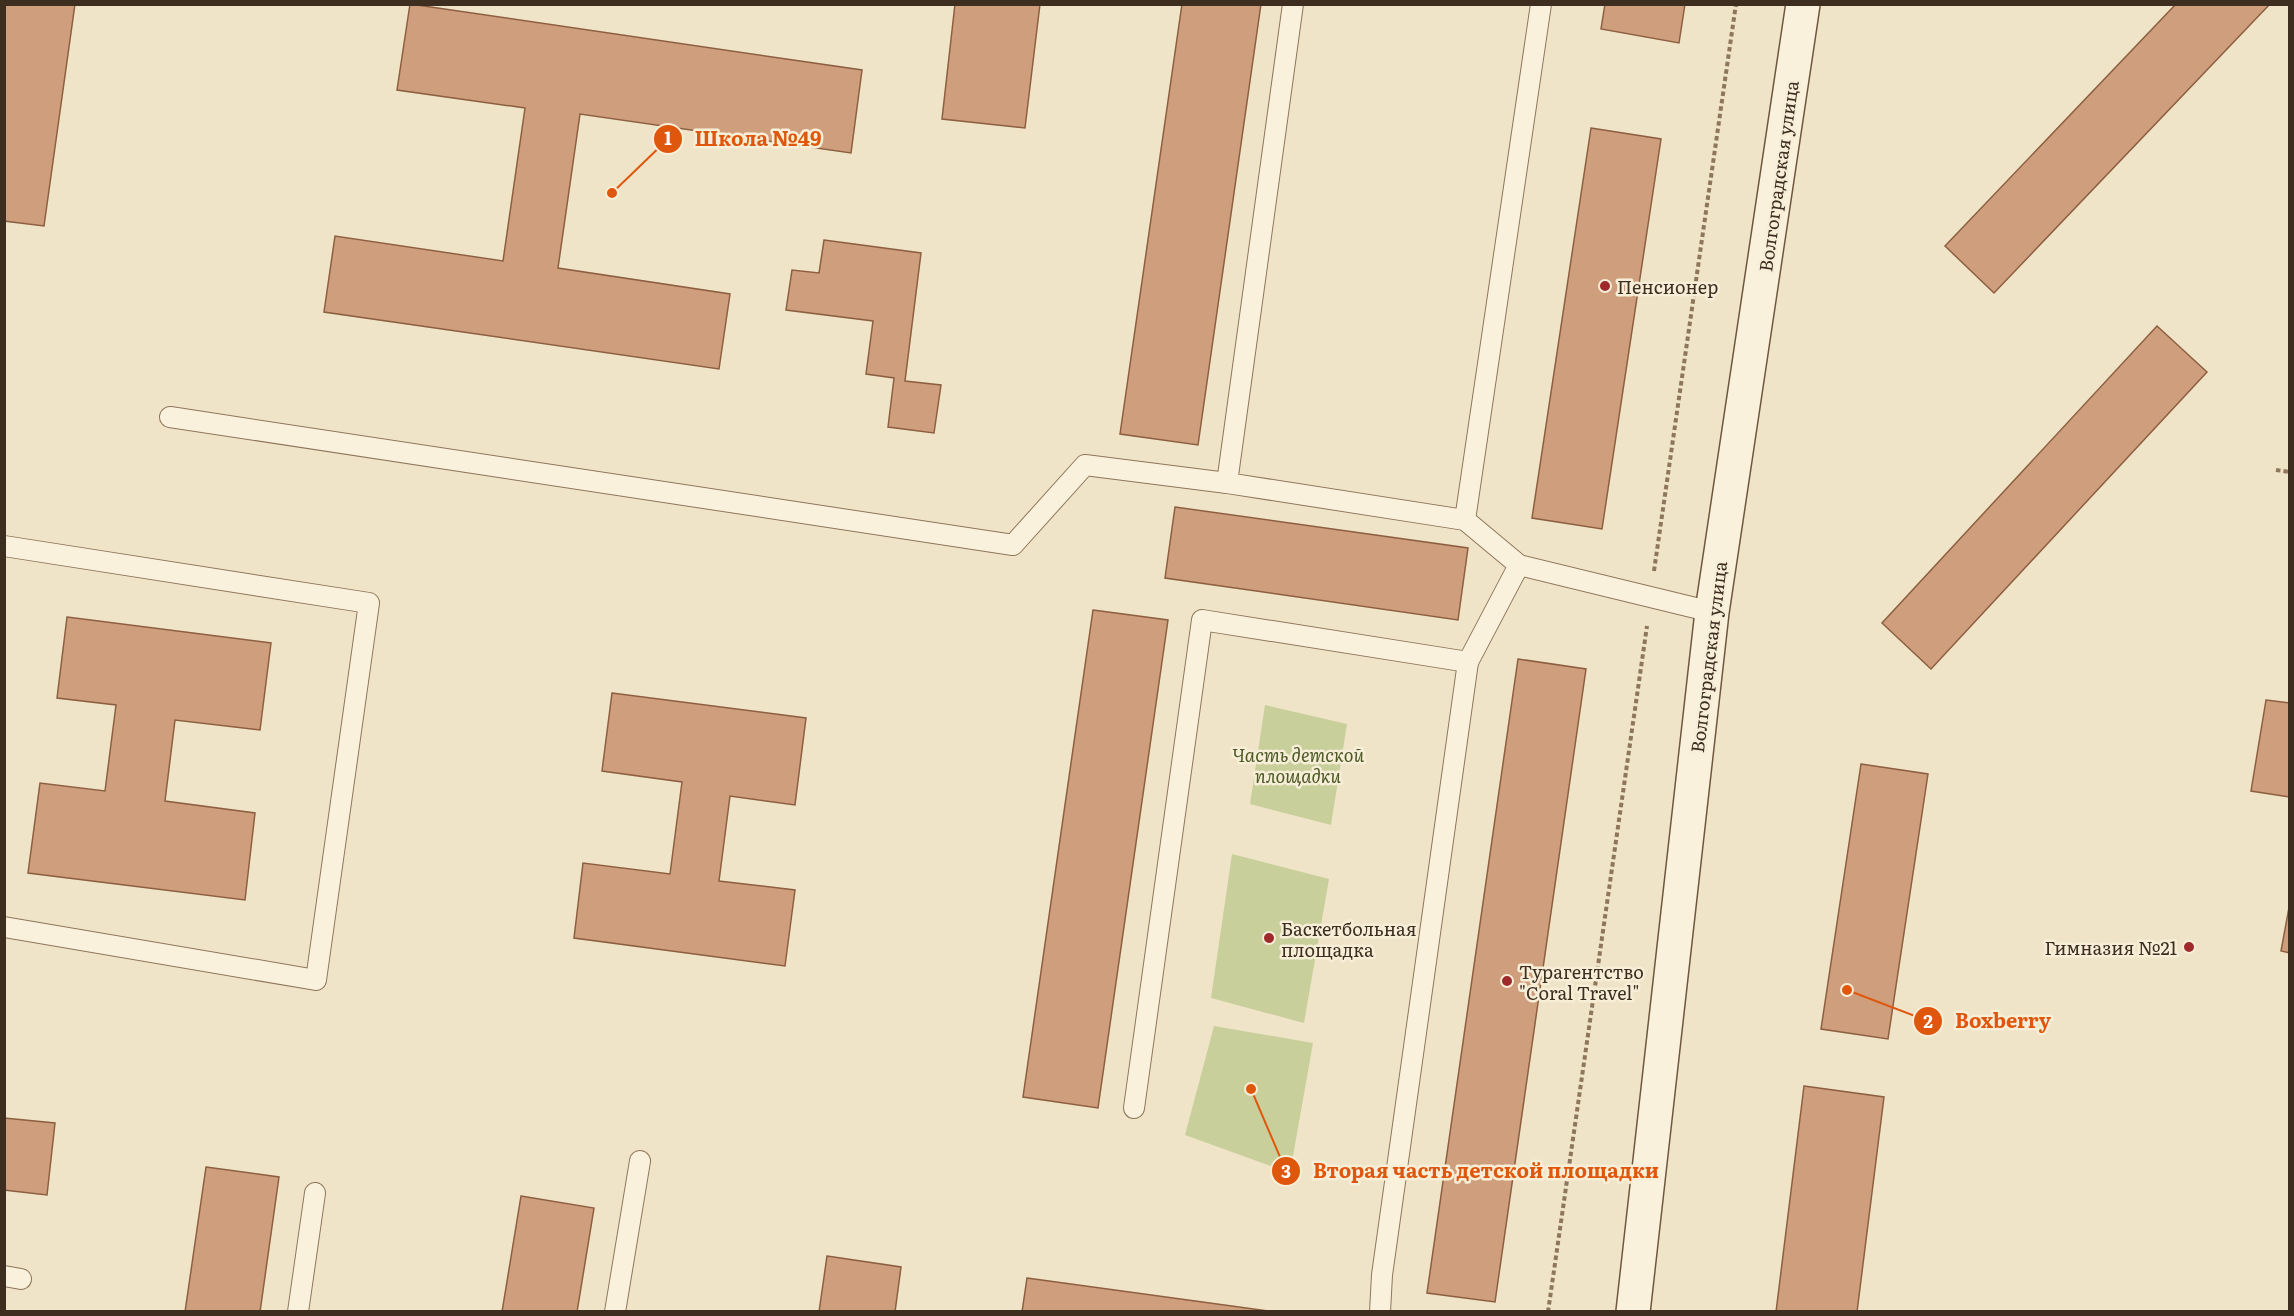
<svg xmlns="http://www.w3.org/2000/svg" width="2294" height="1316" font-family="Literata,serif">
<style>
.green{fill:#c9cf9b}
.building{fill:#cf9f7d;stroke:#8d5f41;stroke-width:1.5}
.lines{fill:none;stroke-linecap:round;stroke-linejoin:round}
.service-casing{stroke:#8d765c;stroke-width:22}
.secondary-casing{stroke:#6f573f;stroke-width:36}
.path{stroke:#8d765c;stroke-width:4;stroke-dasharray:4.5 3;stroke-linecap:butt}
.service{stroke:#faf1dc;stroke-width:20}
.secondary{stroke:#faf1dc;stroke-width:33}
.poi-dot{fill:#9e2a2b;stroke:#f7eed8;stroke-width:2}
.labels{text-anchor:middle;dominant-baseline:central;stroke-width:5;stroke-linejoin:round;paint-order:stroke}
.street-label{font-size:18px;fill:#3d2e20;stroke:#f7eed8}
.poi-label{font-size:18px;fill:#3d2e20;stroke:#f7eed8;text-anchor:start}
.park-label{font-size:18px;font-style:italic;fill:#4d5a26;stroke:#f7eed8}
.leader{fill:none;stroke:#df570d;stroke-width:2}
.callout-dot{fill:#df570d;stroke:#f7eed8;stroke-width:2}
.mark-label{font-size:18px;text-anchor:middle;font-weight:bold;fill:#fff}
.callout-label{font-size:20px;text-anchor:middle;font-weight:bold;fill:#df570d;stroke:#f7eed8;stroke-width:5;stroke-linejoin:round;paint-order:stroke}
</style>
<rect width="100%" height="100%" fill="#f0e4c8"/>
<!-- green -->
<g class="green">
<polygon points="1265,705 1347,724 1331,825 1250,804"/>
<polygon points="1232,854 1329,879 1304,1023 1211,998"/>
<polygon points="1214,1026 1313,1043 1290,1173 1185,1135"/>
</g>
<!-- building -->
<g class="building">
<polygon points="4,4 75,4 44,226 4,221"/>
<polygon points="410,4 862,70 851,153 580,114 558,268 730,294 719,369 324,312 335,236 503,261 525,108 397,90"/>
<polygon points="955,4 1040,4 1025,128 942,119"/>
<polygon points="1182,4 1261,4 1198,445 1120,434"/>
<polygon points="1605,4 1685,4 1679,43 1601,29"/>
<polygon points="2176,4 2270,4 1994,293 1945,246"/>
<polygon points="1591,128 1661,139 1602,529 1532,518"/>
<polygon points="824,240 921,253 905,381 941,385 934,433 888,427 894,378 866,374 873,321 786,310 792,270 819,273"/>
<polygon points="2157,326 2207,372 1931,669 1882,623"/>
<polygon points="1175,507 1468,548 1458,620 1165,578"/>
<polygon points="1093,610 1168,620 1098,1108 1023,1097"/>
<polygon points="67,617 271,643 260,730 175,720 165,801 255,813 245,900 28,873 40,783 105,791 116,705 57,698"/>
<polygon points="1518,659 1586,669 1495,1302 1427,1293"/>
<polygon points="612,693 806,718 795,805 730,796 719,881 795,890 785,966 574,938 583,863 670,874 682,782 602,771"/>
<polygon points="2266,700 2290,703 2290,797 2251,791"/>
<polygon points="1861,764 1928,774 1888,1039 1821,1029"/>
<polygon points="2290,902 2290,953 2281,951"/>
<polygon points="1804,1086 1884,1097 1857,1312 1776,1312"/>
<polygon points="4,1118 55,1123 47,1195 4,1190"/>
<polygon points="206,1167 279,1177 260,1312 185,1312"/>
<polygon points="521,1196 594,1208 577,1312 502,1312"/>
<polygon points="827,1256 901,1267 895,1312 819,1312"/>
<polygon points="1027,1278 1276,1312 1022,1312"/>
</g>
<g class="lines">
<defs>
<g id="service">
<polyline points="1293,4 1227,483 1465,520 1519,565 1712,612"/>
<polyline points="170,417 1013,545 1085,465 1227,483"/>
<polyline points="1465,520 1541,4"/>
<polyline points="4,546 369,603 316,980 4,927"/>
<polyline points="1134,1108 1202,620 1468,662 1519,565"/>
<polyline points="4,1276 21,1279"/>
<polyline points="298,1312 315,1193"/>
<polyline points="615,1312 640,1161"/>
<polyline points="1380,1312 1382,1275 1468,662"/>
</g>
<polyline id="secondary" points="1633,1312 1712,612 1803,4"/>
</defs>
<!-- service casing -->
<use href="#service" class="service-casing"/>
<!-- secondary casing -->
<use href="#secondary" class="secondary-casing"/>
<!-- path -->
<g class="path">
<polyline points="2276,470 2290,472"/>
<polyline points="1654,571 1736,4"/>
<polyline points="1548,1312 1647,626"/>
</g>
<!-- service -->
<use href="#service" class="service"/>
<!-- secondary -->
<use href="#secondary" class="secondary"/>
</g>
<!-- markers -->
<g class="poi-dot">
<circle cx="1605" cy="286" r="6"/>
<circle cx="1269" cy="938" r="6"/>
<circle cx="2189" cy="947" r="6"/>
<circle cx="1507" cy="981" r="6"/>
</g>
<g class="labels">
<!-- street labels -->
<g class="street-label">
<text transform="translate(1778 176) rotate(-82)">Волгоградская улица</text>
<text transform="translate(1708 657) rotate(-83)">Волгоградская улица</text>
</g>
<!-- poi labels -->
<g class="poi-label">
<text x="1617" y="286">Пенсионер</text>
<text x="1281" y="928">Баскетбольная<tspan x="1281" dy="21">площадка</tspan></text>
<text x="2177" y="947" text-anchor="end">Гимназия №21</text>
<text x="1519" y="971">Турагентство<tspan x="1519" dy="21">"Coral Travel"</tspan></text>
</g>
<!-- park labels -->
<g class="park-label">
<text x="1298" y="754">Часть детской<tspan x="1298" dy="21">площадки</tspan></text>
</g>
</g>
<!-- callouts -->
<path class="leader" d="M612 193L668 139M1847 990L1928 1021M1251 1089L1286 1171"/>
<g class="callout-dot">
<circle cx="612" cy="193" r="6"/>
<circle cx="1847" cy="990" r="6"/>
<circle cx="1251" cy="1089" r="6"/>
<circle cx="668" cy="139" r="15"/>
<circle cx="1928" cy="1021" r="15"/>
<circle cx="1286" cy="1171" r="15"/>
</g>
<g class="mark-label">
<text x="668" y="145">1</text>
<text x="1928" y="1028">2</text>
<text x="1286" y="1178">3</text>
</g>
<g class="callout-label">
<text x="758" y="146">Школа №49</text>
<text x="2003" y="1028">Boxberry</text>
<text x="1486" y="1178">Вторая часть детской площадки</text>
</g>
<!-- border -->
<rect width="2294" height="1316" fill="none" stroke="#3d2e20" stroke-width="12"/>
</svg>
